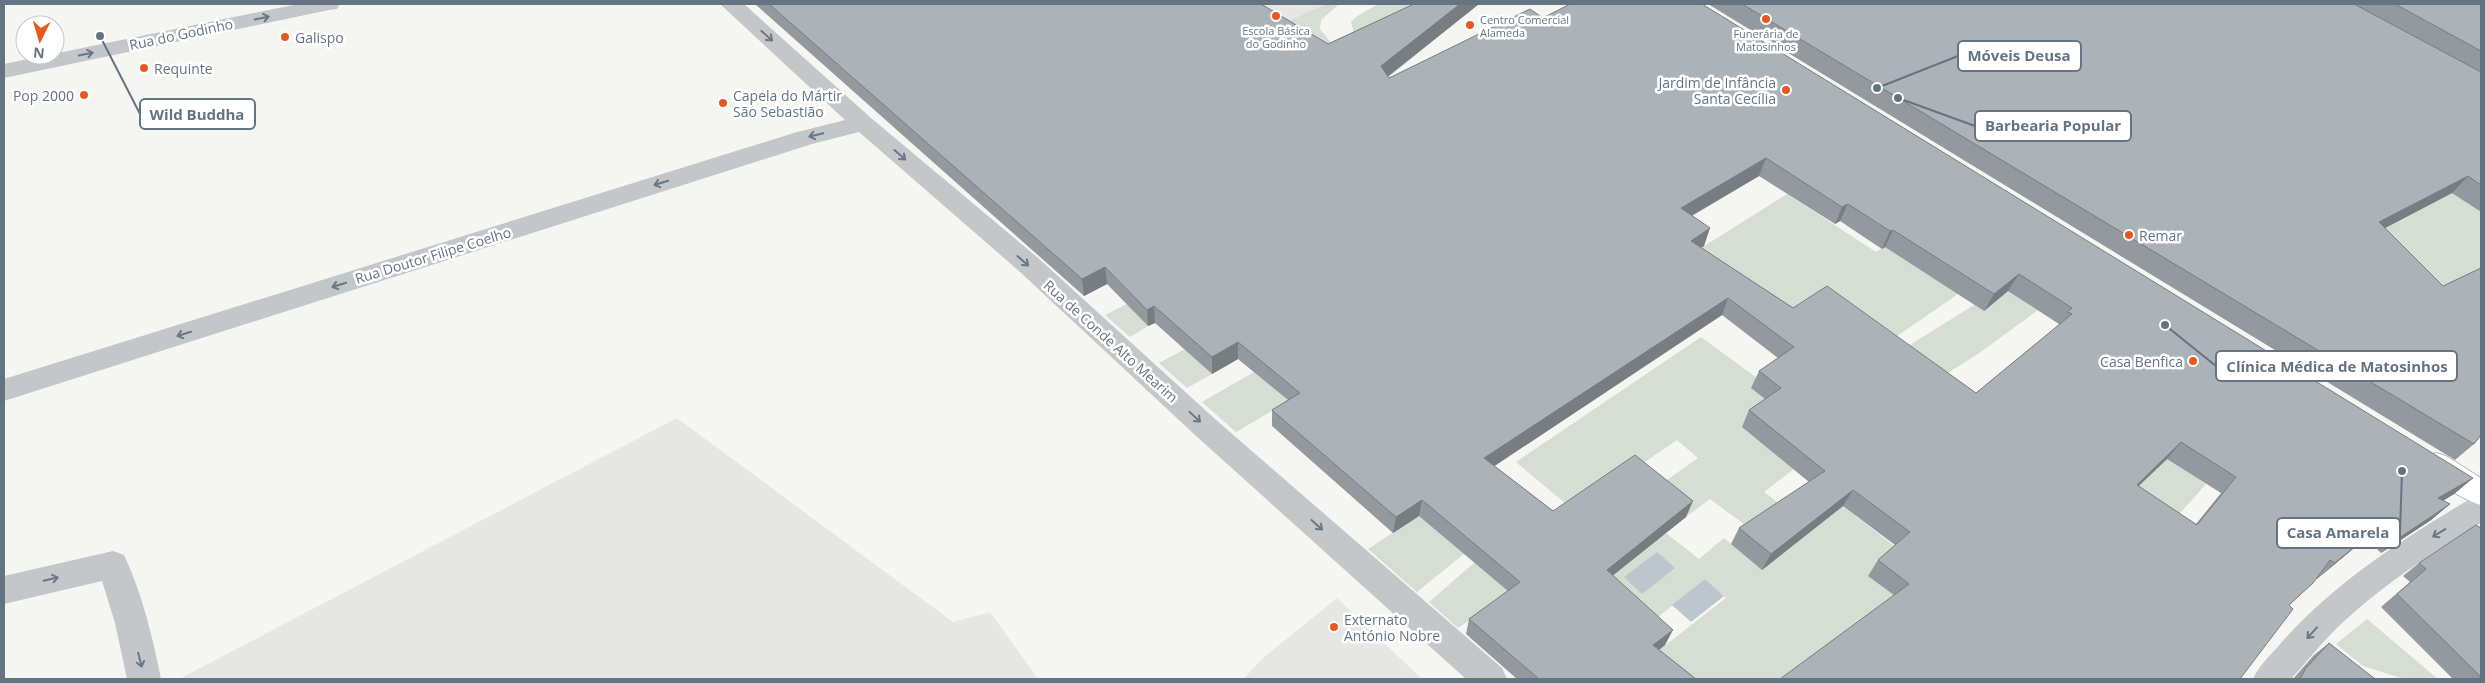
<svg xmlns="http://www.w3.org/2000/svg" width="2485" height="683" font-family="'Open Sans',sans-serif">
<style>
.built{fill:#e6e7e5}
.green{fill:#d6ddd3}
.water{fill:#bcc6cc}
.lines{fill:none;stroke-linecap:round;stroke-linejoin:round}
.secondary-casing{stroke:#b5babe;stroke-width:2}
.street{fill:#c3c7ca;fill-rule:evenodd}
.secondary{fill:#fff;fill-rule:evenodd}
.wall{fill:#93999e;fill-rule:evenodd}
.shaded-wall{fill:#787d81}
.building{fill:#abb2b8;stroke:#787d81;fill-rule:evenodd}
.oneway{stroke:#697887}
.poi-dot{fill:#e65a21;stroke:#fff;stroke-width:2}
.labels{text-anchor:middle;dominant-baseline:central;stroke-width:5;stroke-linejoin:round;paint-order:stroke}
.far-poi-label{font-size:11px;fill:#647483;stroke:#fff}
.street-label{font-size:14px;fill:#647483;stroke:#fff}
.poi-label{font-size:14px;fill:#647483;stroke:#fff;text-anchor:start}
.leader{fill:none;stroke:#647483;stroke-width:2}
.callout-dot{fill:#647483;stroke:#fff;stroke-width:2}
.callout{fill:#fff;stroke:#647483;stroke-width:2}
.callout-label{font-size:15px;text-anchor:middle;font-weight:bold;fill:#647483}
</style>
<rect width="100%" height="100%" fill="#f5f6f2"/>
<!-- built -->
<g class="built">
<polygon points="1233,4 1326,4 1273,28"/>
<polygon points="677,418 953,622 990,612 1038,679 179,679"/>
<polygon points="1337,598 1422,679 1243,679 1264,657"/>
</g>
<!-- green -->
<g class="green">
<polygon points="1326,4 1339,4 1321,20 1320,29 1333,45 1313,54 1273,28"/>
<polygon points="1378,4 1418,4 1354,34 1351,22 1356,17"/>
<polygon points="2428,176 2481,212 2481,278 2440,316 2364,239"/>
<polygon points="1787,194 1876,252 1901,236 1958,294 1880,348 1785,325 1685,258"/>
<polygon points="2013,287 2022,300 2038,310 1978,354 1930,384 1892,356 1974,305 1984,311"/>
<polygon points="1127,304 1148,326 1130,337 1105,315"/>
<polygon points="1701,337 1761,381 1773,405 1794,469 1764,492 1785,508 1752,530 1710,499 1686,517 1671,505 1606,523 1698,458 1677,440 1576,509 1572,509 1516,462"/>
<polygon points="1185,349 1212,374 1187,388 1159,363"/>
<polygon points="1254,372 1289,401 1236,432 1202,402"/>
<polygon points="2167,458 2206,484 2165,530 2123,501"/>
<polygon points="1466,485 1465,553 1417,592 1368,549"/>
<polygon points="1843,506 1898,549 1991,668 1791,679 1622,679 1726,598 1705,579 1657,618 1533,576 1458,628 1429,602 1475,562 1666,533 1699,559 1724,538 1762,569"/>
<polygon points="2367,619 2438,679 2404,679 2363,666 2336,644"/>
</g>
<!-- water -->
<g class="water">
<polygon points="1657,552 1675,568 1642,594 1624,577"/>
<polygon points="1705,579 1724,596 1691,622 1672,605"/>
</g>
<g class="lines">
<defs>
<path id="secondary" d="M2436 453 2446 456 2481 478V505C2464 500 2429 480 2421 465L2426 456Z"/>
</defs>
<!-- secondary casing -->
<use href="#secondary" class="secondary-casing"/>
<!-- street -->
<g class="street">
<polygon points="298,4 340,4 337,9 329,10 4,78 4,64"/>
<polygon points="720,4 744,4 871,118 1037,257 1215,419 1502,668 1507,679 1466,679 1195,435 1019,271 859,132 812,144 4,401 4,379 797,132 845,120"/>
<path d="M2481 495V523C2429 555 2376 589 2332 633 2318 647 2305 664 2291 679H2253C2259 665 2271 655 2281 643 2334 583 2401 540 2470 499Z"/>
<path d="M113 551 124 555C142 593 153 638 161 679H127L115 623 102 581 4 604V576Z"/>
</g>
<!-- secondary -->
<use href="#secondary" class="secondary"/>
</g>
<!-- wall -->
<g class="wall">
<path d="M755 4H1261L1328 44 1414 4H1479L1388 77 1389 78 1543 18 2473 478 2454 494 2443 501 2450 504 2431 520 2381 553 2366 538 2317 579 1894 595 1868 576 1878 560 1895 545 1843 506 1762 570 1731 544 1739 528 1809 482 1742 427 1749 410 1765 399 1751 388 1759 371 1778 358 1722 315 1494 466 1553 511 1686 517 1613 575 1665 645 1659 650 1696 679H1517L1466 634 1469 619 1508 591 1419 516 1393 533 1272 426V410L1288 400 1238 359 1212 374 1155 323 1148 326 1107 284 1084 296ZM1759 176 1835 224 1840 221 1882 249 1885 247 1984 311 2008 291 2059 324 2058 326 1976 393 1793 308 1701 248 1704 246 1692 216ZM2167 459 2221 493 2196 524 2138 486Z"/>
<polygon points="1708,4 2481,4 2481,212 2452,193 2385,228 2474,444 2455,460"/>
<polygon points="2481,528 2481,679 2453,679 2381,607 2410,582 2403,576 2419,563"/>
<polygon points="2329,643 2375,679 2293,679 2314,655"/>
</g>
<!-- shaded-wall -->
<g class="shaded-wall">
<polygon points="1460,4 1479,4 1379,83 1381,66"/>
<polygon points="1766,158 1759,176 1675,225 1681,208"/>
<polygon points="2468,176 2452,193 2364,239 2379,222"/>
<polygon points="1848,204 1840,221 1835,224 1842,207"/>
<polygon points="1710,228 1704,246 1685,258 1691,241"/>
<polygon points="1893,230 1885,247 1882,249 1890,231"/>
<polygon points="1105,267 1107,284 1084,296 1082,279"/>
<polygon points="2019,274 2008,291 1984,311 1994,294"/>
<polygon points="1728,298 1722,315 1481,475 1484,458"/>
<polygon points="1154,306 1155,323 1148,326 1147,310"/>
<polygon points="1238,342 1238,359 1212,374 1212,357"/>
<polygon points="2181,442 2167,459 2123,501 2137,485"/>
<polygon points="2473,478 2454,494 2420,514 2438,498"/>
<polygon points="1853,490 1843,506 1762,570 1771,554"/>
<polygon points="1422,500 1419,516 1393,533 1396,517"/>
<polygon points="1693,501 1686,517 1601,585 1607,570"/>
<polygon points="2450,504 2431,520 2381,553 2399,538"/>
<polygon points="2384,522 2366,538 2317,579 2335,563"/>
<polygon points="1673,630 1665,645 1646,660 1653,645"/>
</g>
<!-- building -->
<g class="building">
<path d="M769 4H1261L1328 44 1414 4H1460L1381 66 1389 78 1530 9 1543 18 1570 4H1702L2473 478 2438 498 2450 504 2399 538 2384 522 2335 563 2330 560 2313 583 2289 605 2293 609 2240 679H1780L1909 584 1878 560 1910 532 1853 490 1771 554 1739 528 1825 471 1749 410 1781 388 1759 371 1794 347 1728 298 1484 458 1553 511 1635 455 1693 501 1607 570 1673 630 1653 645 1696 679H1539L1469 619 1520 582 1422 500 1396 517 1272 410 1300 393 1238 342 1212 357 1154 306 1147 310 1105 267 1082 279ZM1766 158 1842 207 1848 204 1890 231 1893 230 1994 294 2019 274 2072 308 2067 312 2072 314 1976 393 1827 286 1793 308 1691 241 1710 228 1681 208ZM2181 442 2236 477 2197 525 2137 485Z"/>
<polygon points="1742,4 2354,4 2481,72 2481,185 2468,176 2379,222 2443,286 2481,268 2481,435 2474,444"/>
<polygon points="2395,4 2481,4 2481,51"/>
<polygon points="2476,525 2481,528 2481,679 2478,679 2481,677 2397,594 2426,569 2419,563"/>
<polygon points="2329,643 2375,679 2300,679 2306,668"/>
</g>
<!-- one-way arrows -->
<defs><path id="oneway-shaft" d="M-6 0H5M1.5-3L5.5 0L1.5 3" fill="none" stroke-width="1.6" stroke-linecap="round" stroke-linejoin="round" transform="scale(1.25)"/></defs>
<g class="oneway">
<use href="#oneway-shaft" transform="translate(262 18) rotate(-12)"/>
<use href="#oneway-shaft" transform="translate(767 36) rotate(42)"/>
<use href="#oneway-shaft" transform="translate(86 54) rotate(-12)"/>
<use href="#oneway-shaft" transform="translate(816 135) rotate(166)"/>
<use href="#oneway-shaft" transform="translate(900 155) rotate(41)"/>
<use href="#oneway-shaft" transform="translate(661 183) rotate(163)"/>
<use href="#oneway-shaft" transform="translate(1023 261) rotate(41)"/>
<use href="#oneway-shaft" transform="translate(339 285) rotate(163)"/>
<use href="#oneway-shaft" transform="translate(184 334) rotate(163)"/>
<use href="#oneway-shaft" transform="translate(1195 417) rotate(43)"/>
<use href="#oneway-shaft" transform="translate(1317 525) rotate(42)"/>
<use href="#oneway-shaft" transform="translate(2439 533) rotate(149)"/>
<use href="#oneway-shaft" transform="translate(51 579) rotate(-13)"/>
<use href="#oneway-shaft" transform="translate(2312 633) rotate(132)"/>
<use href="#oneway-shaft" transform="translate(140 660) rotate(76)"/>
</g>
<!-- markers -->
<g class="poi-dot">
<circle cx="1276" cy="16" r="5"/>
<circle cx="1766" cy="19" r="5"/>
<circle cx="1470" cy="25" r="5"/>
<circle cx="285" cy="37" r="5"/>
<circle cx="144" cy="68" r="5"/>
<circle cx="1786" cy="90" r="5"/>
<circle cx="84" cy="95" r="5"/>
<circle cx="723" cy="103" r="5"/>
<circle cx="2129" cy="235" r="5"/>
<circle cx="2193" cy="361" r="5"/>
<circle cx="1334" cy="627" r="5"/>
</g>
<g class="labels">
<!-- far-poi labels -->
<g class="far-poi-label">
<text x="1480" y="19" text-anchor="start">Centro Comercial<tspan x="1480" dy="13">Alameda</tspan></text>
<text x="1276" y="30">Escola Básica<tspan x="1276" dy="13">do Godinho</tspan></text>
<text x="1766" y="33">Funerária de<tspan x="1766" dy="13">Matosinhos</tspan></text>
</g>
<!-- street labels -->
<g class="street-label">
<text transform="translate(181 34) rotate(-12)">Rua do Godinho</text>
<text transform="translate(433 255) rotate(-17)">Rua Doutor Filipe Coelho</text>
<text transform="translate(1111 341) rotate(42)">Rua de Conde Alto Mearim</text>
</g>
<!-- poi labels -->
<g class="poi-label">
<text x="295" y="37">Galispo</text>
<text x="154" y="68">Requinte</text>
<text x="1776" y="82" text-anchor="end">Jardim de Infância<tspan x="1776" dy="16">Santa Cecília</tspan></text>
<text x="74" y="95" text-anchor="end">Pop 2000</text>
<text x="733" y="95">Capela do Mártir<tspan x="733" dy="16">São Sebastião</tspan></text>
<text x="2139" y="235">Remar</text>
<text x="2183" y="361" text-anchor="end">Casa Benfica</text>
<text x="1344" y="619">Externato<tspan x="1344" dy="16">António Nobre</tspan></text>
</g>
</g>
<!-- callouts -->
<path class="leader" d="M1877 88L1958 56M100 36L140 114M1898 98L1975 126M2165 325L2216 366M2402 471L2400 533"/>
<g class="callout-dot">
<circle cx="1877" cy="88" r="5"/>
<circle cx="100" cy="36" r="5"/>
<circle cx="1898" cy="98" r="5"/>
<circle cx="2165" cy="325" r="5"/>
<circle cx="2402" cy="471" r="5"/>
</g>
<g class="callout">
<rect x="1958" y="41" width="123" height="30" rx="5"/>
<rect x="140" y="99" width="115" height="30" rx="5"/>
<rect x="1975" y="111" width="156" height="30" rx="5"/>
<rect x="2216" y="351" width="241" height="30" rx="5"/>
<rect x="2277" y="518" width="123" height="30" rx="5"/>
</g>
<g class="callout-label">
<text x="2019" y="61">Móveis Deusa</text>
<text x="197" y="120">Wild Buddha</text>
<text x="2053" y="131">Barbearia Popular</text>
<text x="2337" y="372">Clínica Médica de Matosinhos</text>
<text x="2338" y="538">Casa Amarela</text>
</g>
<!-- border -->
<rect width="2485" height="683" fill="none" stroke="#647483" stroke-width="10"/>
<!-- north arrow -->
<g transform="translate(40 40) rotate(185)"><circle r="24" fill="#ffffff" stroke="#c1c7cd"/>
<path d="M0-4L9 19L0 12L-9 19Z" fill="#e65a21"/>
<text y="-8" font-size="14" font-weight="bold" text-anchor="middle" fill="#647483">N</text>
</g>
</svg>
